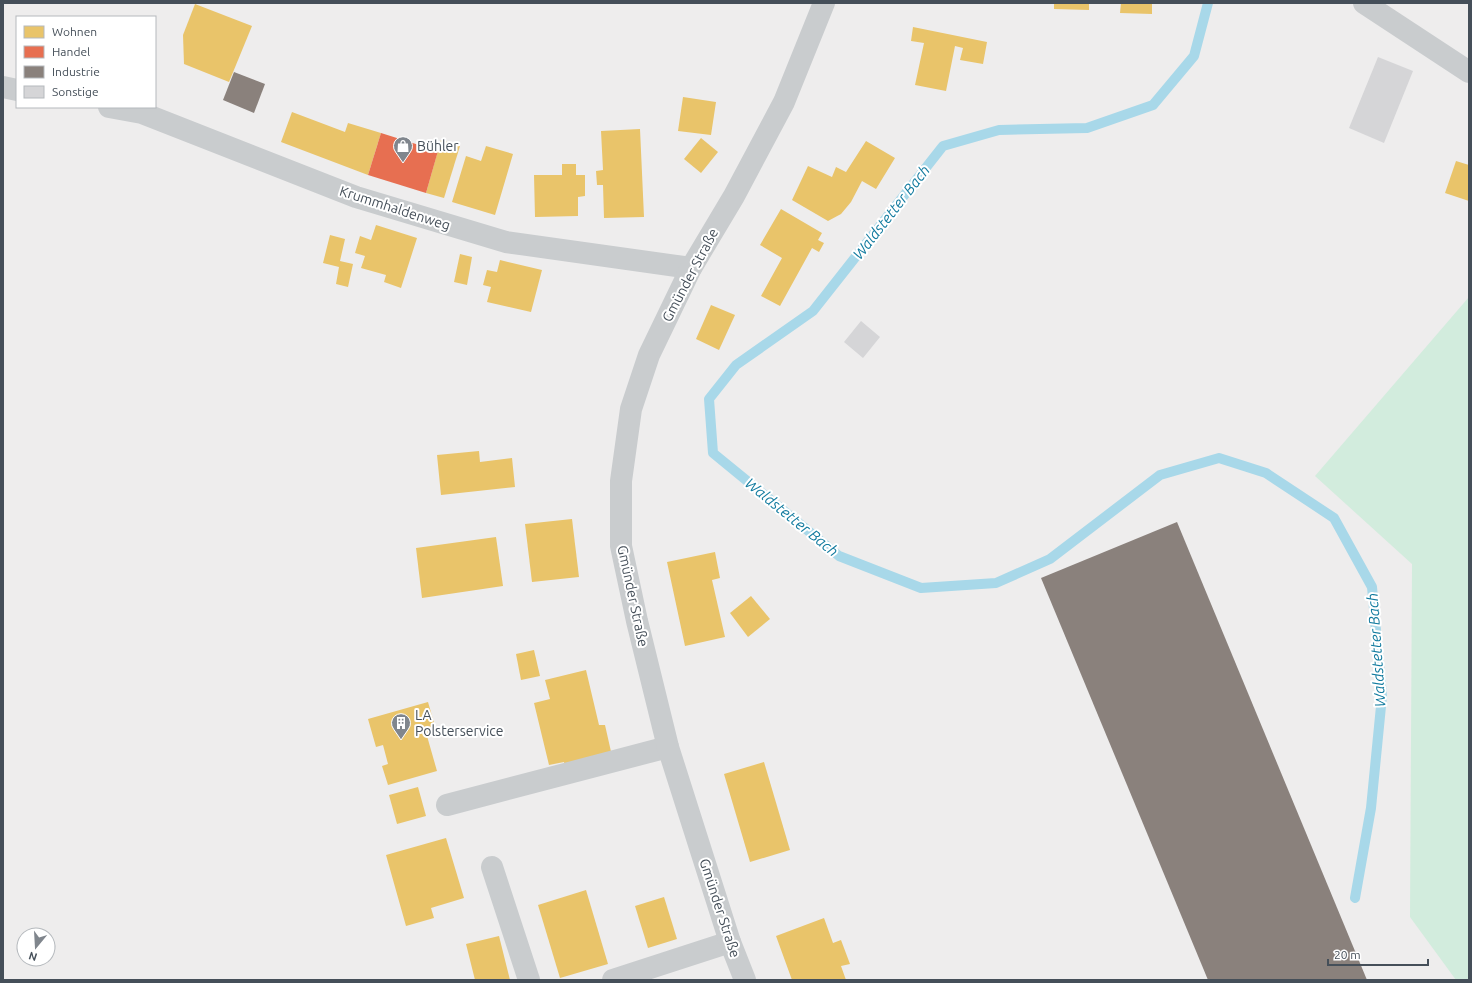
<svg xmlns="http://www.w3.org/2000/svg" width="1472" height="983" font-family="Ubuntu,sans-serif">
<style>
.green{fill:#d2ecdd}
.homes{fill:#e9c46a}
.shops{fill:#e76f51}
.industry{fill:#8a817c}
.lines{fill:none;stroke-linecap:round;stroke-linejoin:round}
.stream{stroke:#a8d8e9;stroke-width:10}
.building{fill:#d5d5d7}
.minor{stroke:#c9ccce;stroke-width:22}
.labels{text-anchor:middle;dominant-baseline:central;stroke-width:4;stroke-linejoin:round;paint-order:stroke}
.poi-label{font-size:14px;fill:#454f59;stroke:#fff;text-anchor:start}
.street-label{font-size:14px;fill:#454f59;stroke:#fff}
.water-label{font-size:15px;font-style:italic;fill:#127b9f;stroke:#fff}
</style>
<rect width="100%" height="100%" fill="#eeeded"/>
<!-- green -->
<polygon class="green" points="1469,297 1469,980 1456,980 1410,917 1412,564 1315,476"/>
<!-- homes -->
<g class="homes">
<polygon points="1054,3 1089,3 1089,10 1054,9"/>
<polygon points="1121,3 1152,3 1152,14 1120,13"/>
<polygon points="195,4 252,26 229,82 184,64 183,35"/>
<polygon points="913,27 987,42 983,64 960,60 963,48 955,46 946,91 915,85 924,43 911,41"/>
<polygon points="683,97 716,102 711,135 678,131"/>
<polygon points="292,112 345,132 348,123 381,133 368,175 281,142"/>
<polygon points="640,129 644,217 604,218 603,185 597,185 596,171 603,170 601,131"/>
<polygon points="701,138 718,152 701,173 684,159"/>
<polygon points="441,140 460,146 444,198 426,193"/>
<polygon points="866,141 895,158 876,189 862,181 851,202 841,214 828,221 792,200 808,166 832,177 836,167 846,172"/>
<polygon points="486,146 513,154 495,215 452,202 466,156 481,161"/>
<polygon points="1456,161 1469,165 1469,201 1445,193"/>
<polygon points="562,164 576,164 576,175 585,175 585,196 578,197 578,216 535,217 534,175 562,175"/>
<polygon points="781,209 822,233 818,240 824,243 819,252 812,248 780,306 761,296 782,258 760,245"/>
<polygon points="376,225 417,238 401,288 384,282 386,275 361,268 365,256 355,253 360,236 371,240"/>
<polygon points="330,235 345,239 340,261 353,264 348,287 336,284 339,267 323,263"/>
<polygon points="460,254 472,257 467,285 454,282"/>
<polygon points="500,260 542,270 531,312 487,302 491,287 483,285 487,270 497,272"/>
<polygon points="711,305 735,315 719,350 696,339"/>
<polygon points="479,451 480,462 512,458 515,487 441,495 437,455"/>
<polygon points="572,519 579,577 532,582 525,524"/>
<polygon points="496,537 503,586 422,598 416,548"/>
<polygon points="715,552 720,578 712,580 725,637 685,646 667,562"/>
<polygon points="751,596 770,619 748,637 730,613"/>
<polygon points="534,650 540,676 521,680 516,654"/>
<polygon points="586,670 599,725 605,725 612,756 565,767 564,762 549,765 534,703 550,699 545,680"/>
<polygon points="428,702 437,733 427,736 437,771 388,785 382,766 388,764 383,745 376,747 368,719"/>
<polygon points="764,762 790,850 750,862 724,774"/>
<polygon points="418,787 426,816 397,824 389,795"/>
<polygon points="446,838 464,898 431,908 434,918 406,926 386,855"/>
<polygon points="586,890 608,964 560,978 538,905"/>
<polygon points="664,897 677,939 648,948 635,906"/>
<polygon points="824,918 833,943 841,940 850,964 841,966 846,980 792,980 776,936"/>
<polygon points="499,936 510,980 475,980 466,944"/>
</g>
<!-- shops -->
<polygon class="shops" points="381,133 438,151 426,193 368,175"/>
<!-- industry -->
<g class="industry">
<polygon points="234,72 265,84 254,113 223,100"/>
<polygon points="1177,522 1367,980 1208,980 1041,578"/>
</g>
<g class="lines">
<!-- stream -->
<polyline class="stream" points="1208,3 1194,56 1153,105 1087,128 999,130 943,146 813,311 736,365 709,399 713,453 839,556 921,588 996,583 1050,559 1160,475 1219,458 1266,473 1334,518 1372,587 1382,696 1371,808 1355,898"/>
</g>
<!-- building -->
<g class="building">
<polygon points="1378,57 1413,71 1384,143 1349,128"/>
<polygon points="861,321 880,337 863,358 844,342"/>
</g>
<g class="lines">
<!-- minor -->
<g class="minor">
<polyline points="1364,3 1469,72"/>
<polyline points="3,87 17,90"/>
<polyline points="109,107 142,113 356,197 506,242 691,268"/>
<polyline points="447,805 668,747"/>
<polyline points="492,867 529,980"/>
<polyline points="613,980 730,942"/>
<polyline points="745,980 730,942 668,747 637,621 621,546 621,481 631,409 649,355 691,268 734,196 784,102 824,3"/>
</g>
</g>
<!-- icons -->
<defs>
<symbol id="shop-pin" viewBox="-11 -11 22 30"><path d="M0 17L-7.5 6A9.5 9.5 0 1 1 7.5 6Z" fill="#80868d" stroke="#fff"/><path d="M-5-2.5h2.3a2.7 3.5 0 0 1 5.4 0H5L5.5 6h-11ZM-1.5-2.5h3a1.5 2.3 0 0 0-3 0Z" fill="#fff"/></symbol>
<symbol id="building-pin" viewBox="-11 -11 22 30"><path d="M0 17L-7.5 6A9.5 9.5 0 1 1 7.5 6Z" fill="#80868d" stroke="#fff"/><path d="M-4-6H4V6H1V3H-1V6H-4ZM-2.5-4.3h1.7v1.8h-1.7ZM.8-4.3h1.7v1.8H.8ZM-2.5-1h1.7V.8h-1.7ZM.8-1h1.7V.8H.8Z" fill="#fff"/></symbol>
</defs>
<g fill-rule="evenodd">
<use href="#shop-pin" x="392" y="135" width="22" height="30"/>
<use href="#building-pin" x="390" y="712" width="22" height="30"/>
</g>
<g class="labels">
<!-- poi labels -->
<g class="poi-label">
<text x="417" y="146">Bühler</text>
<text x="415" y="715">LA<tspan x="415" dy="16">Polsterservice</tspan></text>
</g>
<!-- street labels -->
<g class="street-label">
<text transform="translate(395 208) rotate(18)">Krummhaldenweg</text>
<text transform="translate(690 275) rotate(-62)">Gmünder Straße</text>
<text transform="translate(633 596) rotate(78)">Gmünder Straße</text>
<text transform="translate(720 908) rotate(72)">Gmünder Straße</text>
</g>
<!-- water labels -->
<g class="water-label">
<text transform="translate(891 212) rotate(-52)">Waldstetter Bach</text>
<text transform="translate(792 517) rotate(39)">Waldstetter Bach</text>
<text transform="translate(1376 650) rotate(-94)">Waldstetter Bach</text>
</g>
</g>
<!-- border -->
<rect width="1472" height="983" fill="none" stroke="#454f59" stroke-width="8"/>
<!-- legend -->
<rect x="16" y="16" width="140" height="92" fill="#ffffff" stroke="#b5b9bd"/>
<rect x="24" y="26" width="20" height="12" fill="#e9c46a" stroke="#b5b9bd"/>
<text x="52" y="36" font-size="12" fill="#454f59">Wohnen</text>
<rect x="24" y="46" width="20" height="12" fill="#e76f51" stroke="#b5b9bd"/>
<text x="52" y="56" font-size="12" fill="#454f59">Handel</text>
<rect x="24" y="66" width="20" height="12" fill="#8a817c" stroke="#b5b9bd"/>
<text x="52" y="76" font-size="12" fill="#454f59">Industrie</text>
<rect x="24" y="86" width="20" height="12" fill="#d5d5d7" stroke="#b5b9bd"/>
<text x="52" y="96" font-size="12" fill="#454f59">Sonstige</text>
<!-- north arrow -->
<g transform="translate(36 947) rotate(198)"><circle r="19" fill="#ffffff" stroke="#b5b9bd"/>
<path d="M0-3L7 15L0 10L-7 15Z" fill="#80868d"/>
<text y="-6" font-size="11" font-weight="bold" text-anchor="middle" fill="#454f59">N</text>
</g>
<!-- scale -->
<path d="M1328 959v6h100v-6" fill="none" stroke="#454f59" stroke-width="2"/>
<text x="1334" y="959" font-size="12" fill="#454f59" stroke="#ffffff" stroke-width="3" paint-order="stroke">20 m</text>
</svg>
